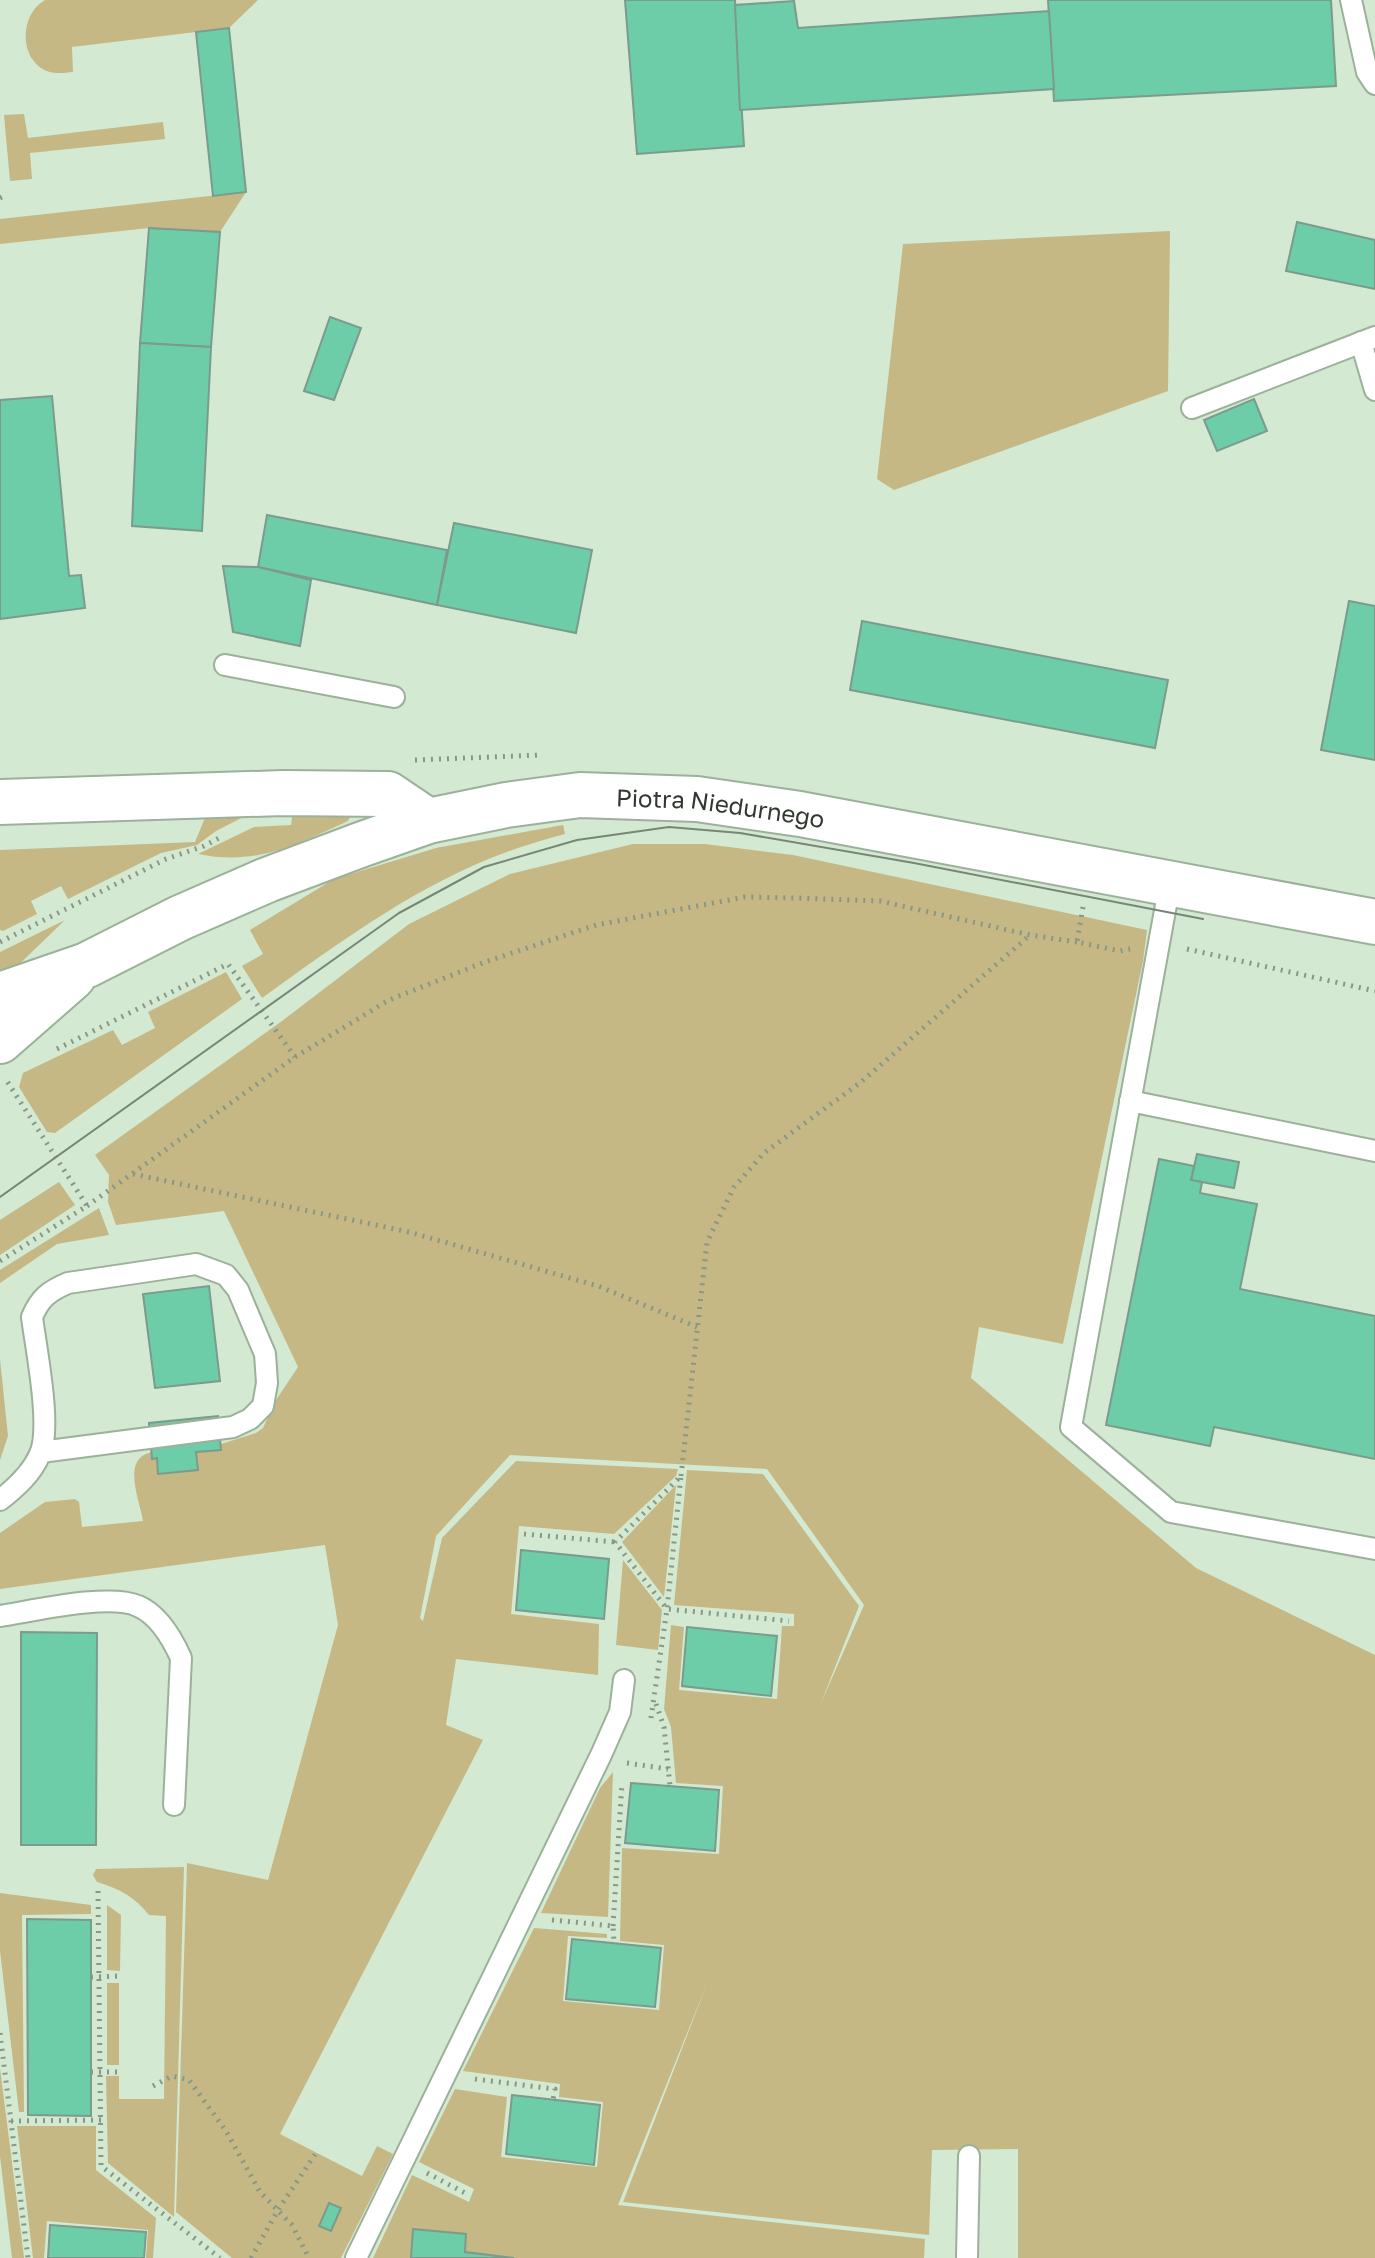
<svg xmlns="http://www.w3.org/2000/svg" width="1375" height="2258" font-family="'Golos Text',sans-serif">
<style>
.green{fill:#c5b885}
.building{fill:#6ecda9;stroke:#7b9b8d;stroke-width:2}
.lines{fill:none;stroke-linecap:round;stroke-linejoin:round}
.service-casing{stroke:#9bb199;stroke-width:24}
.tertiary-casing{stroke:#9bb199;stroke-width:48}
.path{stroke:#889786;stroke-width:5;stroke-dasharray:2 6;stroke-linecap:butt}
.service{stroke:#fff;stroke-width:20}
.tertiary{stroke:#fff;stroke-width:44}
.tram{stroke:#788676;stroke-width:2}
.labels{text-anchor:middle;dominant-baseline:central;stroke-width:7;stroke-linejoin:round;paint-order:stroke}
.street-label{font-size:24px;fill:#30382f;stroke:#e0f7de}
</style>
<rect width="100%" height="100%" fill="#d3e9d1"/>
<!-- green -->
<g class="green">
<path d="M45 0H258L229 28 72 47 73 72C62 73 51 75 41 68 18 52 22 13 45 0Z"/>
<polygon points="24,114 28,138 163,122 165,139 30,153 32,179 10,181 4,115"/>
<polygon points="246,192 220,232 149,228 0,244 0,219"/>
<polygon points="1170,231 1168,391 894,490 877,479 903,244"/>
<path d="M293 810 352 813 348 821C296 845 256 866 198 854L254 827 291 825Z"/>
<polygon points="255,811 216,831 197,845 161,853 68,899 61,886 31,901 37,914 3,931 0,930 0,850 195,842 207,813"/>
<path d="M563 825 565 834C445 864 360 928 262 998L242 966 263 954 250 930 334 879 436 848Z"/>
<path d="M633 844H705L793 855 1147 930 1143 961 1063 1344 979 1327 971 1378 1196 1568 1375 1655V2258H1018V2149L932 2150 929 2235 623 2202 708 1981 618 2205 925 2239 924 2258H373L412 2175 469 2202 474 2189 419 2162 455 2089 507 2097 501 2157 597 2167 603 2102 559 2097 560 2084 463 2071 534 1928 607 1934V1938L568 1936 563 2001 659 2010 664 1945 620 1941 622 1848 719 1854 723 1786 676 1783 671 1727 664 1709 671 1625 684 1627 679 1690 777 1699 782 1626H794V1614L674 1605 687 1470 763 1474 859 1606 821 1703 864 1605 767 1469 510 1455 436 1536 420 1618 423 1621 442 1538 516 1461 678 1469 676 1476 614 1534 519 1526 511 1614 599 1624 598 1675 456 1659 446 1725 483 1740 280 2134 362 2176 377 2146 393 2154 341 2258H232L176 2212 187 1863 268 1880 338 1625 325 1545 0 1589V1533L45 1502 75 1499 79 1502 82 1527 143 1521C140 1500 120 1457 153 1452V1459L157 1458 159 1474 197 1470 196 1452 221 1450V1444L256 1433 263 1428 276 1400 298 1367 224 1211 116 1225 108 1202 109 1175 95 1155 282 1021 409 924 510 874Z"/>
<polygon points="65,920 7,976 0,980 0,952"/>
<polygon points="226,972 242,999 55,1133 47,1132 19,1087 23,1073 113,1030 122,1045 155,1028 148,1012"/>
<polygon points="59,1182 75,1205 0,1255 0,1220"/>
<polygon points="99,1208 109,1235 57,1244 0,1283 0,1270"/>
<polygon points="0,1359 8,1436 0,1460"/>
<polygon points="676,1485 664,1597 622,1542"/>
<polygon points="623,1560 662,1610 658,1650 616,1645"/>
<polygon points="613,1772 608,1917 541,1913 600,1788"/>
<path d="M184 1867 174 2217 108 2163 106 2076H119V2099H164L166 1916 149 1915C135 1897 118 1888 97 1882L93 1875 96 1869Z"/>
<polygon points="0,1893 91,1905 91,1914 22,1915 24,2112 19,2112 0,1951"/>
<polygon points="107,1905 121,1915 120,1971 107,1970"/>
<rect x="107" y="1983" width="12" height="82"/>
<polygon points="0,2068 24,2257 24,2258 12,2258 0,2156"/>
<polygon points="17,2126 96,2126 96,2170 156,2218 153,2258 146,2258 148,2230 47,2221 44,2258 33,2258"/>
</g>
<!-- building -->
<g class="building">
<polygon points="625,0 735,0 744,146 637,154"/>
<polygon points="1048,0 1331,0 1336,86 1054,101"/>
<polygon points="794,1 798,28 1049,11 1054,89 740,110 735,5"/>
<polygon points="229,28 246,192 213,196 196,32"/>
<polygon points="1297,222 1375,240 1375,289 1286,271"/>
<polygon points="149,228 220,232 211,347 140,343"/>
<polygon points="330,317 361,328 334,400 304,391"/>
<polygon points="140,343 211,347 202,531 132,526"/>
<polygon points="52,396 69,576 81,575 85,608 0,619 0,400"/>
<polygon points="1254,399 1267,431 1217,451 1204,420"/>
<polygon points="267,515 447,550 437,605 258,567"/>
<polygon points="454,523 592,550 576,633 437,605"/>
<polygon points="223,566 258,567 311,580 300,646 233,632"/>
<polygon points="1349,601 1375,606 1375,760 1321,750"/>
<polygon points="862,621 1168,680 1155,748 850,690"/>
<polygon points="1197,1154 1239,1162 1234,1188 1191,1180"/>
<polygon points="1159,1159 1194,1166 1191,1180 1202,1182 1200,1193 1257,1204 1240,1289 1375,1316 1375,1459 1214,1427 1210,1446 1106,1425"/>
<polygon points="209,1286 220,1381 155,1388 143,1294"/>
<polygon points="218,1416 221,1450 196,1452 198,1470 158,1474 157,1458 152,1459 149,1423"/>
<polygon points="521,1550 609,1559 604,1619 516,1610"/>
<polygon points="687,1627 777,1636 771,1696 682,1686"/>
<polygon points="21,1632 97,1633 96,1845 21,1845"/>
<polygon points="631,1783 719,1790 715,1851 625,1843"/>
<polygon points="27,1919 91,1920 91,2116 28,2115"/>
<polygon points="572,1939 661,1948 655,2007 566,1999"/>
<polygon points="512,2095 600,2105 594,2165 506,2154"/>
<polygon points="329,2203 341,2208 331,2231 319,2226"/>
<polygon points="50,2225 146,2232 144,2258 48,2258"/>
<polygon points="413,2229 466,2234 465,2252 514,2258 411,2258"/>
</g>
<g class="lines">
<defs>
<g id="service">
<polyline points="1351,0 1367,72 1375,84"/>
<polyline points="1361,342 1375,390"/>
<polyline points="1192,408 1375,337"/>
<polyline points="225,665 394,697"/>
<polyline points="1170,883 1071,1427 1171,1512 1375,1549"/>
<polyline points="1130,1101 1375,1151"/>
<path d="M0 1500C17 1487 32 1473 40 1454 52 1427 36 1349 32 1317 40 1298 49 1291 68 1283L196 1264 226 1275 238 1290 265 1354 267 1383 263 1406 250 1419 233 1427 41 1452"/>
<path d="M0 1616C33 1611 109 1593 138 1606 159 1615 172 1638 181 1658L174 1805"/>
<polyline points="356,2258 601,1755 620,1712 624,1680"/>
<polyline points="967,2258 969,2156"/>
</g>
<g id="tertiary">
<polyline points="0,802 283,793 388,794 428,821"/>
<path id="s1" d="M0 995 87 965 180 918 267 880 360 845 428 821 506 805 580 795 697 799 800 814 1375 922"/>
<polyline points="0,1041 73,977"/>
</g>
</defs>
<!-- service casing -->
<use href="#service" class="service-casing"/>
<!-- tertiary casing -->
<use href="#tertiary" class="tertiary-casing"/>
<!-- path -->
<g class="path">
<polyline points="0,198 4,196"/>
<polyline points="415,760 541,755"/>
<polyline points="1083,907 1077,942 1120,951 1130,949"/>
<polyline points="0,942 166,859 204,846 219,838"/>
<polyline points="1187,949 1375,991"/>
<polyline points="57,1049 228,964 295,1057"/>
<polyline points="133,1174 409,1232 598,1286 697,1327"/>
<polyline points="87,1206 295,1057 389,1000 485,962 596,925 745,897 796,898 880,901 1030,935 1077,942"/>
<polyline points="0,1261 87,1206 7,1081"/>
<polyline points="681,1476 707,1242 734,1187 764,1153 861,1082 1030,935"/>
<polyline points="524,1534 615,1542"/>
<polyline points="656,1704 664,1727 670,1786"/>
<polyline points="651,1718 667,1609 681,1476 615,1542 667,1609 789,1621"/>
<polyline points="627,1763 668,1769"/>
<polyline points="98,1891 101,2166 220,2258"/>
<polyline points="552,1920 613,1926 614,1943"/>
<polyline points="613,1926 622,1783"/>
<polyline points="91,1977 120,1976"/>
<polyline points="0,2033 28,2258"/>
<polyline points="91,2072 119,2072"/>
<polyline points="475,2079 555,2089 553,2100"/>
<polyline points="153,2086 172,2076 189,2080 226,2131 260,2192 292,2225 309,2258"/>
<polyline points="11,2121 101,2120"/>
<polyline points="427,2173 465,2193"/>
<polyline points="251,2258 278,2210 316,2153"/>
</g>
<!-- service -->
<use href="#service" class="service"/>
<!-- tertiary -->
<use href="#tertiary" class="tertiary"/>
<!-- tram -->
<polyline class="tram" points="0,1197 399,913 484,867 577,840 669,827 740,833 914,863 1203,919"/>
</g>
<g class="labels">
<!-- street labels -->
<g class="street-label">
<text stroke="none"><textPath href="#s1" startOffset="758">Piotra Niedurnego</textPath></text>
</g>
</g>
</svg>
